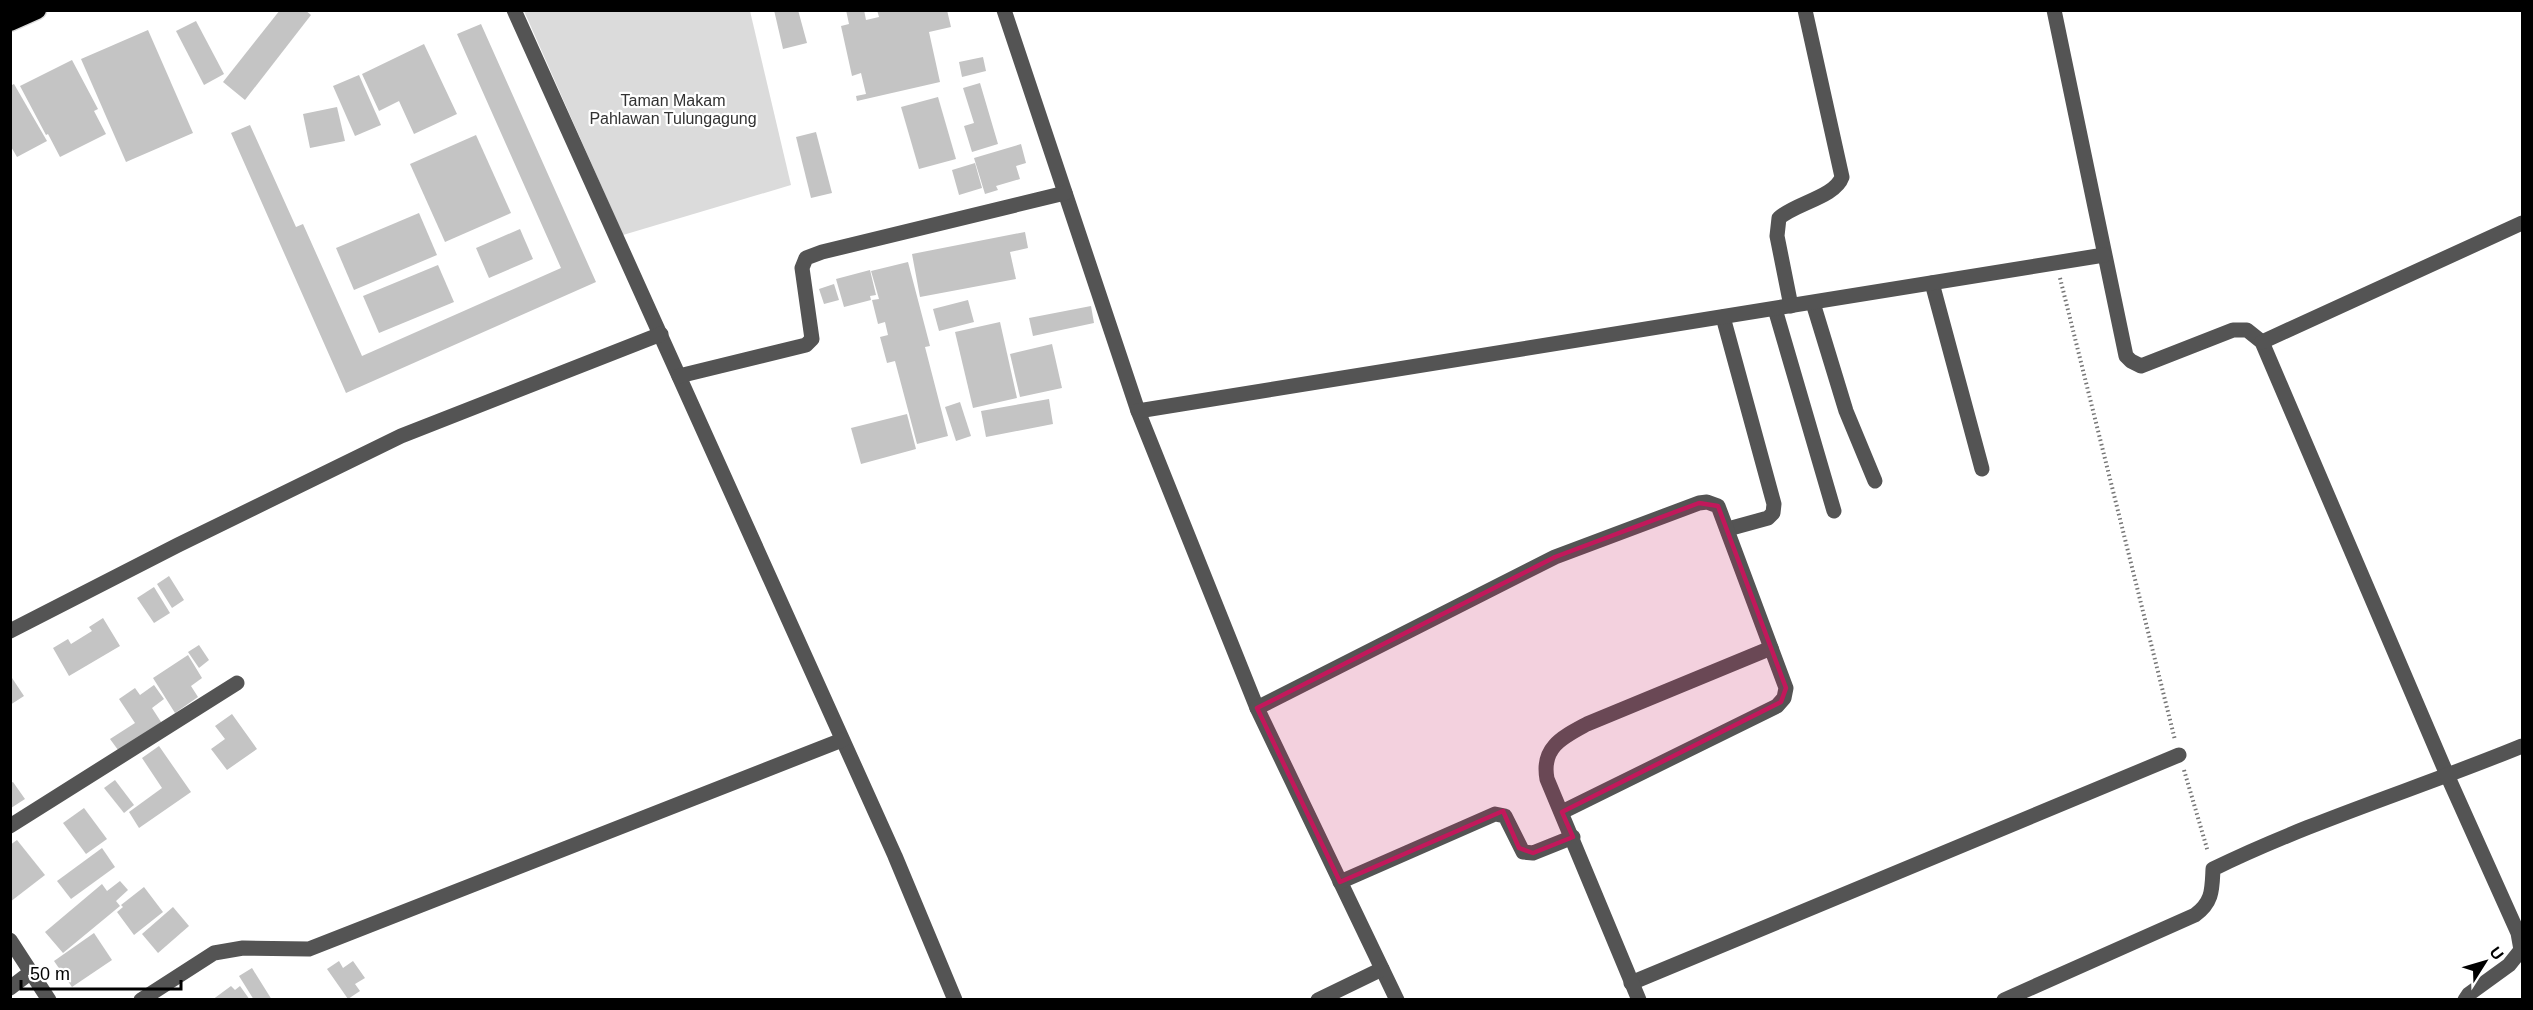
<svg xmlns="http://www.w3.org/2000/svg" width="2533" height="1010" font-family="Arial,sans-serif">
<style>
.green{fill:#dbdbdb}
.building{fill:#c4c4c4}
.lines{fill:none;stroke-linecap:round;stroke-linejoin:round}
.highway-casing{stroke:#dbdbdb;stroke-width:21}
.path{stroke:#767676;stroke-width:4;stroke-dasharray:1.5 3;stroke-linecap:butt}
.minor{stroke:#545454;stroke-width:15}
.highway{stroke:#000;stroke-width:18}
.marked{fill:#c2185b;fill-opacity:0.2;stroke:#c2185b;stroke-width:4.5;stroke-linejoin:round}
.labels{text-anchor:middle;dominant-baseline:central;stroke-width:4.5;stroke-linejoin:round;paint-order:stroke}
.park-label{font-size:16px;fill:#323232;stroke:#fff}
</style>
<rect width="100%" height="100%" fill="#fff"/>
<!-- green -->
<polygon class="green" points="524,11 750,11 791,185 623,235"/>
<!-- building -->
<g class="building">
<polygon points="280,10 305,10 311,15 245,100 223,82"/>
<polygon points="774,10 798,10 807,43 783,49"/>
<polygon points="846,10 864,10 866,20 879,17 877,10 947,10 951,27 929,32 940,82 857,101 856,96 866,94 861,73 852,76 841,26 849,24"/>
<polygon points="196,21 224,74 204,85 176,31"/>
<polygon points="481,24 596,282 346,393 231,133 250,125 296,227 303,224 362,356 561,268 457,34"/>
<polygon points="148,30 193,133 126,162 81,59"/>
<polygon points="424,44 457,114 414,134 399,101 379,111 362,74"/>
<polygon points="983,57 986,71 962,77 959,62"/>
<polygon points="72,60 98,109 94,111 106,134 60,157 48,134 46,135 20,86"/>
<polygon points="359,75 381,125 355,136 333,86"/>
<polygon points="980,83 998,144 972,152 964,126 974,123 963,88"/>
<polygon points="14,84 47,141 17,157 10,145 10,86"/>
<polygon points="938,97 956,159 919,169 901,107"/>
<polygon points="337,107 345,141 310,148 303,114"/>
<polygon points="816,132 832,193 811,198 796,137"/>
<polygon points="476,135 511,213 445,242 410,164"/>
<polygon points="1021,144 1026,163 1016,166 1020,179 996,186 998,190 985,194 974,158"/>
<polygon points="975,163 982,188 959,195 952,170"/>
<polygon points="419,213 437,255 354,290 336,248"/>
<polygon points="520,229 533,259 489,278 476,248"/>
<polygon points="1025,232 1028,248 1010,252 1016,279 920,297 912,254"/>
<polygon points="908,262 930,346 925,347 948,436 917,444 895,361 887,363 880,337 888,335 885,322 878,324 872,300 879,299 871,271"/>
<polygon points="438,265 454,302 379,333 363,296"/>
<polygon points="870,270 876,295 870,296 871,300 844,307 836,279"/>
<polygon points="834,284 839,300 824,304 819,289"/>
<polygon points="968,300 974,322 939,331 933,309"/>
<polygon points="1091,306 1094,323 1033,336 1029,318"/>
<polygon points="1000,322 1017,398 973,408 955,332"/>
<polygon points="1052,344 1062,388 1020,397 1010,354"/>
<polygon points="1049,399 1053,424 986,437 981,411"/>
<polygon points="960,402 971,436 956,441 945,407"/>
<polygon points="907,414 916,449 861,464 851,428"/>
<polygon points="169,576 184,600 172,608 157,584"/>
<polygon points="154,587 170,613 154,623 137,598"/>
<polygon points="103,618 120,646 69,676 53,648 68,639 71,644 92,631 89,627"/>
<polygon points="199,645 209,660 199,668 188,652"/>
<polygon points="188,655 202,678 191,686 198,697 175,713 153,678"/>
<polygon points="10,675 24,696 10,705"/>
<polygon points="154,685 164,699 152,708 163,725 121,754 110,739 135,723 119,699 135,688 140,695"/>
<polygon points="232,714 257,749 227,770 211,749 225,739 215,726"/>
<polygon points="159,746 191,792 139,828 129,812 162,788 142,758"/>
<polygon points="115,780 134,805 124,813 104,788"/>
<polygon points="13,782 25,799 11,808 10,783"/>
<polygon points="84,808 107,839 86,854 63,823"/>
<polygon points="17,840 45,875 10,902 10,845"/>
<polygon points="102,848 115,867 71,899 57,881"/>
<polygon points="120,881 128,890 116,901 120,906 63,953 45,932 102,884 107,891"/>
<polygon points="144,887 163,912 134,935 117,912 123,907 121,905"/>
<polygon points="173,907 189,926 158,953 142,934"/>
<polygon points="94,933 112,960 72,987 54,961"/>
<polygon points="339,961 343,968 353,961 365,978 355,984 360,991 348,999 327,969"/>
<polygon points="252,968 272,1000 254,1000 239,976"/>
<polygon points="231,986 235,990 240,986 250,1000 212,1000"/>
</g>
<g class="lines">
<defs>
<polyline id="highway" points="10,22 37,10"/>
</defs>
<!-- highway casing -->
<use href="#highway" class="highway-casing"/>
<!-- path -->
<g class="path">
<polyline points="2060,278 2175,740"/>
<polyline points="2184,770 2208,852"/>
</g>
<!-- minor -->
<g class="minor">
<polyline points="514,10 895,856 955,1000"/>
<polyline points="1004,10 1138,411 1257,708 1397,1000"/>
<polyline points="2054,10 2126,356 2131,361 2141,366 2233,330 2247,330 2262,342 2448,777 2518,933 2521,950 2509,965 2469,994 2465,1000"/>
<polyline points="1932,283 1982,469"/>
<polyline points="1813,303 1846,411 1875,481"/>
<path d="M1791 306 1777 236 1779 218C1796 203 1835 197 1842 177L1805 10"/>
<polyline points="1775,309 1834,511"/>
<polyline points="1723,317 1774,504 1773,513 1768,518 1728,529"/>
<polyline points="2262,342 2522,223"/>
<polyline points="679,376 806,345 812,339 802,268 806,258 822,252 1065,193"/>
<polyline points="1138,411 2104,255"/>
<polyline points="10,631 178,545 401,436 661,334"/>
<polyline points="1257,708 1555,557 1699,503 1707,502 1718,506 1786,688 1784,698 1777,706 1562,812"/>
<polyline points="10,826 237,683"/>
<polyline points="1340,882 1495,814 1505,816 1523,852 1533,853 1573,837"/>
<polyline points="10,940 49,1000"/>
<polyline points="1631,983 2179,755"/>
<polyline points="10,988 31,972"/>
<polyline points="141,1000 214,953 243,948 309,949 842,740"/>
<polyline points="1318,1000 1382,969"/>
<path d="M1639 1000 1547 779C1541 747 1563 737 1587 724L1771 648"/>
<path d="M2004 1000 2195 915C2213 902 2212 889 2213 869 2313 820 2420 788 2522 746"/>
</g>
<!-- highway -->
<use href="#highway" class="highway"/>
</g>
<!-- marked area -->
<path class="marked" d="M1699 503 1718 506 1786 688 1781 702 1562 812 1573 837 1533 853 1519 848 1503 811 1340 882 1257 708 1555 557Z"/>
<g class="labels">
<!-- park labels -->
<g class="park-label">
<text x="673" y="100">Taman Makam<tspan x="673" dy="18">Pahlawan Tulungagung</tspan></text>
</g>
</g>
<!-- border -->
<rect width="2533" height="1010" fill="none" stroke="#000000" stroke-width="24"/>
<!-- north arrow -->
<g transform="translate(2485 962) rotate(53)" stroke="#ffffff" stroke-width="4.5" paint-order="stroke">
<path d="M0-4.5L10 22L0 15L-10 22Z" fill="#000000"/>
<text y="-9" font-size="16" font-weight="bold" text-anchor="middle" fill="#000000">U</text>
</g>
<!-- scale -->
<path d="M21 980v9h160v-9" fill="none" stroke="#000000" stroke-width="3"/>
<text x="30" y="980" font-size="18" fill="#000000" stroke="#ffffff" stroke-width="4.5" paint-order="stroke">50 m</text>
</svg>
